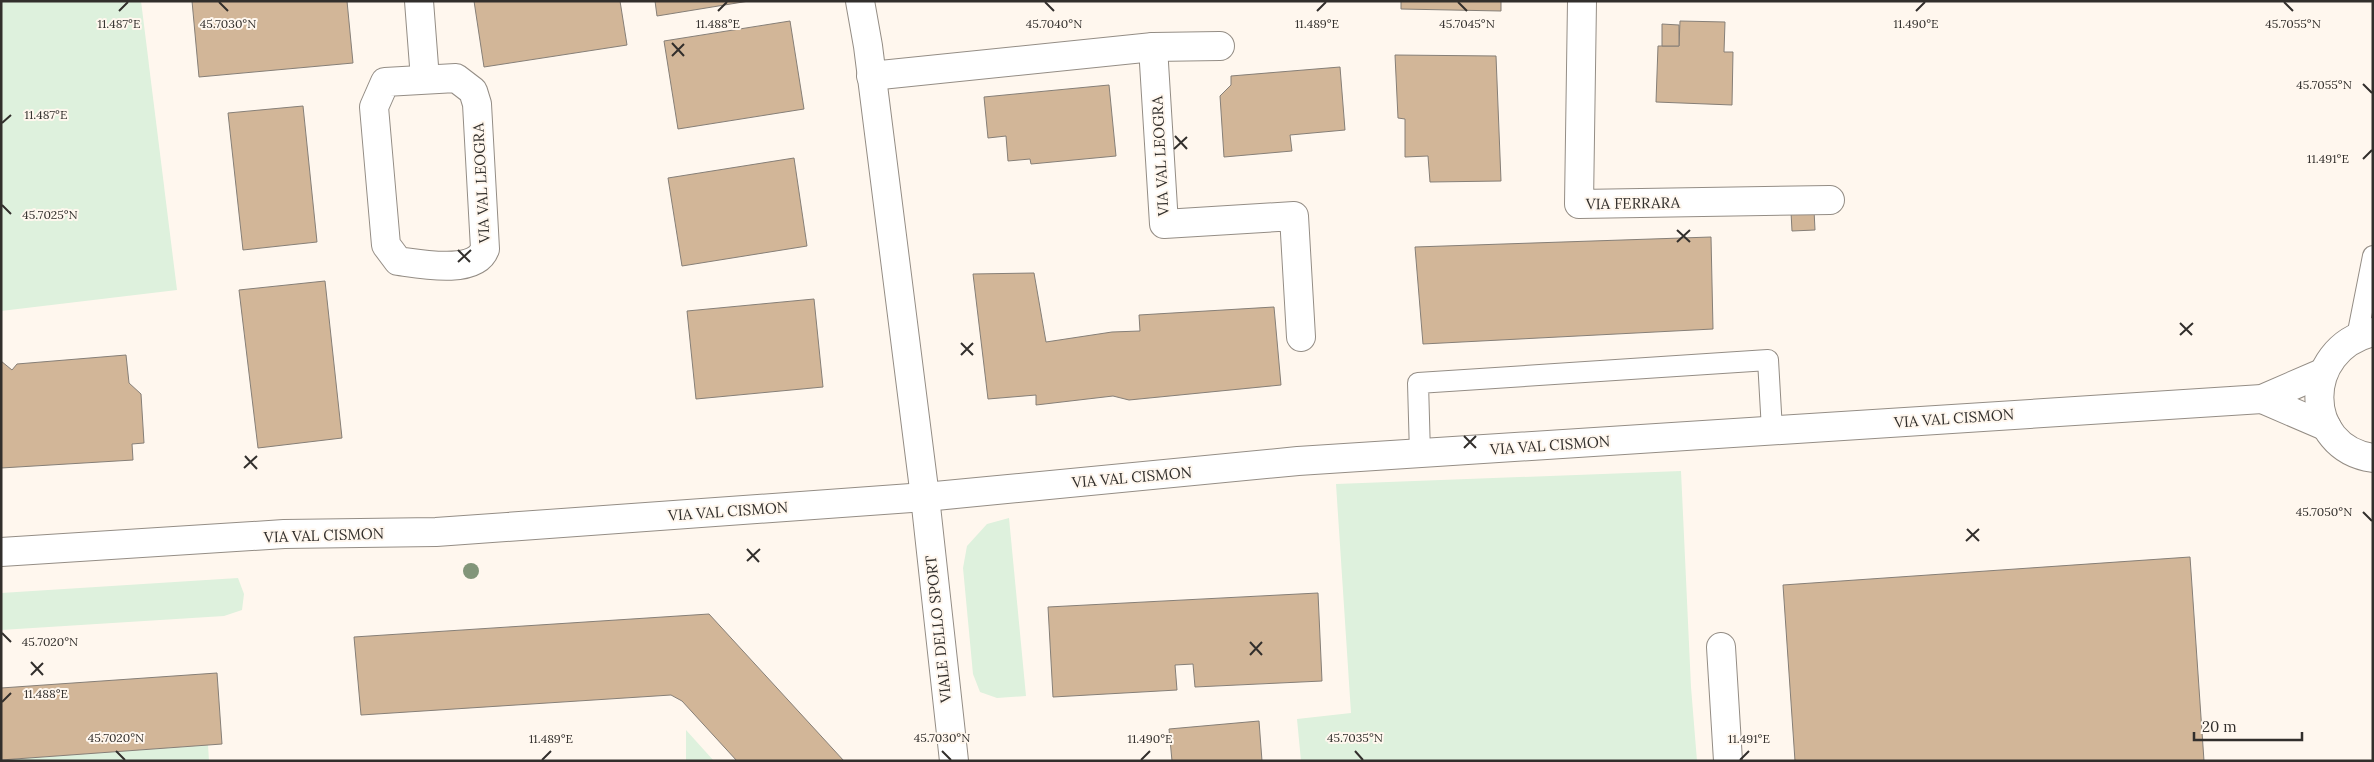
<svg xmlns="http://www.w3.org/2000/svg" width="2374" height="762" font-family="Lora,serif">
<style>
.green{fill:#def1dd}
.building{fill:#d2b698;stroke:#867f77}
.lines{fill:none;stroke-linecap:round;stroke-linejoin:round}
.lane-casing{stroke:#948d85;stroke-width:22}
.street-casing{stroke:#948d85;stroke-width:30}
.secondary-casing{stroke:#948d85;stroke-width:30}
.lane{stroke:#fff;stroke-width:20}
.street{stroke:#fff;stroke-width:28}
.secondary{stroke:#fff;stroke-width:28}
.tree{fill:#829579}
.ticks{fill:none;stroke:#322f2c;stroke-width:2}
.labels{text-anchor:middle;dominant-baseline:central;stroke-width:4;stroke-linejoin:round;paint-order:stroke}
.street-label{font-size:15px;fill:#322f2c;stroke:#fff7ee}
.ticks-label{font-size:12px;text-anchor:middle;fill:#322f2c;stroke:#fff7ee;stroke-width:4;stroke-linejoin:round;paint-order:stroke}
</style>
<rect width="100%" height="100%" fill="#fff7ee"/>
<!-- green -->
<g class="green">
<polygon points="1,1 141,1 177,290 1,311"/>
<polygon points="1681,471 1691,687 1697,761 1301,761 1297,719 1351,713 1336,484"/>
<polygon points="1009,518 1026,696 997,698 980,692 973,674 963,568 967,546 987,524"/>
<polygon points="238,578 244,594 242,610 224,616 1,630 1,593"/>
<polygon points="686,730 714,761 686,761"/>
<polygon points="208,745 209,761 1,761 1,760"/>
</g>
<!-- building -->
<g class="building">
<polygon points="192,1 347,1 353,63 199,77"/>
<polygon points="474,1 620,1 627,45 484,67"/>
<polygon points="655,1 749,1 657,16"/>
<polygon points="1401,1 1501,1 1501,11 1401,9"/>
<polygon points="790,21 804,109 678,129 664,41"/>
<polygon points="1680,21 1725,22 1724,52 1733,52 1732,105 1656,102 1658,46 1679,46"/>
<polygon points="1662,24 1679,25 1679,46 1662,46"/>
<polygon points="1395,55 1496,56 1501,181 1430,182 1428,156 1405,157 1405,119 1398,118"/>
<polygon points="1340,67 1345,130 1290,135 1292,151 1224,157 1220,96 1231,85 1231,76"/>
<polygon points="1109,85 1116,156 1031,164 1030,159 1008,161 1006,136 988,138 984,97"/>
<polygon points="303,106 317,242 243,250 228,113"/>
<polygon points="794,158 807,246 682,266 668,178"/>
<polygon points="1814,210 1815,230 1792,231 1791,212"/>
<polygon points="1711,237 1713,329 1423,344 1415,247"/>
<polygon points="1034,273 1046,342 1112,332 1140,331 1139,315 1274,307 1281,385 1129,400 1113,396 1036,405 1036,395 988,399 973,274"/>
<polygon points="325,281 342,438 258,448 239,290"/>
<polygon points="814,299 823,387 696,399 687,311"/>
<polygon points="126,355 129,383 141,394 144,443 132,444 133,460 1,468 1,361 12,370 17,364"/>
<polygon points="2190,557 2204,761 1795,761 1783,585"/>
<polygon points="1318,593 1322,681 1195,687 1193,664 1175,665 1177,690 1053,697 1048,607"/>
<polygon points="709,614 844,761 737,761 682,701 671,695 361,715 354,637"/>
<polygon points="217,673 222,744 1,760 1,688"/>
<polygon points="1259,721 1262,761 1172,761 1169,729"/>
</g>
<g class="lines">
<defs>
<g id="lane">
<polyline points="2357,337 2373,256"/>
<polyline points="1420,454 1418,383 1768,360 1772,430"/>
</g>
<g id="street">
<polyline points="419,1 425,79"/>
<polyline points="860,1 868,46 925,497 954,761"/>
<polyline points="1582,1 1579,204 1830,200"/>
<polyline points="1153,47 1164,224 1294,216 1301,337"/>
<polyline points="871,76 1153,47 1220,46"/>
<path d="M456 78 473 91 477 104 485 249C475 275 420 264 398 261L386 245 374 107 385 82Z"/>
<polyline points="1721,647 1728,761"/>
</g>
<g id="secondary">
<path d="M2373 332C2301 349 2302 448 2373 458"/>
<polyline points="2262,399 2327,427"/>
<polyline points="1,552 284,534 436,532 925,497 1298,461 2262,399 2322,373"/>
</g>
</defs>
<!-- lane casing -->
<use href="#lane" class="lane-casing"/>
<!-- street casing -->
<use href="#street" class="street-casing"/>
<!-- secondary casing -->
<use href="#secondary" class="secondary-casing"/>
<!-- lane -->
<use href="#lane" class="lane"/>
<!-- street -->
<use href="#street" class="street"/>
<!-- secondary -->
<use href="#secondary" class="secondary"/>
</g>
<!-- trees -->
<circle class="tree" cx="471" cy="571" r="8"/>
<!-- ticks -->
<path class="ticks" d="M219 2 228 11M1045 2 1054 11M1458 2 1467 11M2284 2 2293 11M119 11 128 2M718 11 727 2M1317 11 1326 2M1916 11 1925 2M672 43 684 56M672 56 684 44M2363 84 2372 93M2 123 11 115M1175 136 1187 149M1174 149 1187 137M2363 159 2372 150M2 205 11 214M1677 230 1690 242M1677 242 1690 230M458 250 470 262M458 262 471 250M2180 323 2192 335M2180 335 2193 323M961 343 973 355M961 355 973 343M1464 436 1476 448M1464 448 1476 436M245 456 257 469M244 468 257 456M2363 512 2372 521M1967 529 1979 541M1966 541 1979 529M747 549 759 562M747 561 760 549M2 633 11 642M1250 642 1262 655M1250 655 1262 642M31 662 43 675M31 675 43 663M2 702 11 693M116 751 125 760M942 751 951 760M1355 751 1363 760M542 760 551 751M1141 760 1150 751M1740 760 1749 751"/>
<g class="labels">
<!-- street labels -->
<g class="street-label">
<text transform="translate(1160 156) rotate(-93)">VIA VAL LEOGRA</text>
<text transform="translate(481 183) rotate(-93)">VIA VAL LEOGRA</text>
<text transform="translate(1633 203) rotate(-1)">VIA FERRARA</text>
<text transform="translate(1954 418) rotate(-4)">VIA VAL CISMON</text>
<text transform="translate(1550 445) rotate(-4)">VIA VAL CISMON</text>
<text transform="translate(1132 477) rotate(-5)">VIA VAL CISMON</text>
<text transform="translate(728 511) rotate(-4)">VIA VAL CISMON</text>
<text transform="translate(324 535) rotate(-2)">VIA VAL CISMON</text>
<text transform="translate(938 629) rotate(-96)">VIALE DELLO SPORT</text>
</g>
</g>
<g class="ticks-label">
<text x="119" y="28">11.487°E</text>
<text x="718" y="28">11.488°E</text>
<text x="1317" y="28">11.489°E</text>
<text x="1916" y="28">11.490°E</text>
<text x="2293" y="28">45.7055°N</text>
<text x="228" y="28">45.7030°N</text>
<text x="1054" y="28">45.7040°N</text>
<text x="1467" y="28">45.7045°N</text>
<text x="2324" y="89">45.7055°N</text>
<text x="46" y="119">11.487°E</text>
<text x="2328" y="163">11.491°E</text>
<text x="50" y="219">45.7025°N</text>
<text x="2324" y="516">45.7050°N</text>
<text x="50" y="646">45.7020°N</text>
<text x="46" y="698">11.488°E</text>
<text x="116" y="742">45.7020°N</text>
<text x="942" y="742">45.7030°N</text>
<text x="1355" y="742">45.7035°N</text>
<text x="551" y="743">11.489°E</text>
<text x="1150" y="743">11.490°E</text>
<text x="1749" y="743">11.491°E</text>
</g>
<!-- border -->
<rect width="2374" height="762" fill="none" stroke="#322f2c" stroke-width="5"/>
<!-- scale -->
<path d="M2194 732v8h108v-8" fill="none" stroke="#322f2c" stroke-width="2.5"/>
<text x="2202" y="732" font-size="15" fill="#322f2c" stroke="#fff7ee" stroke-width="4" paint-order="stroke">20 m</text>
</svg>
